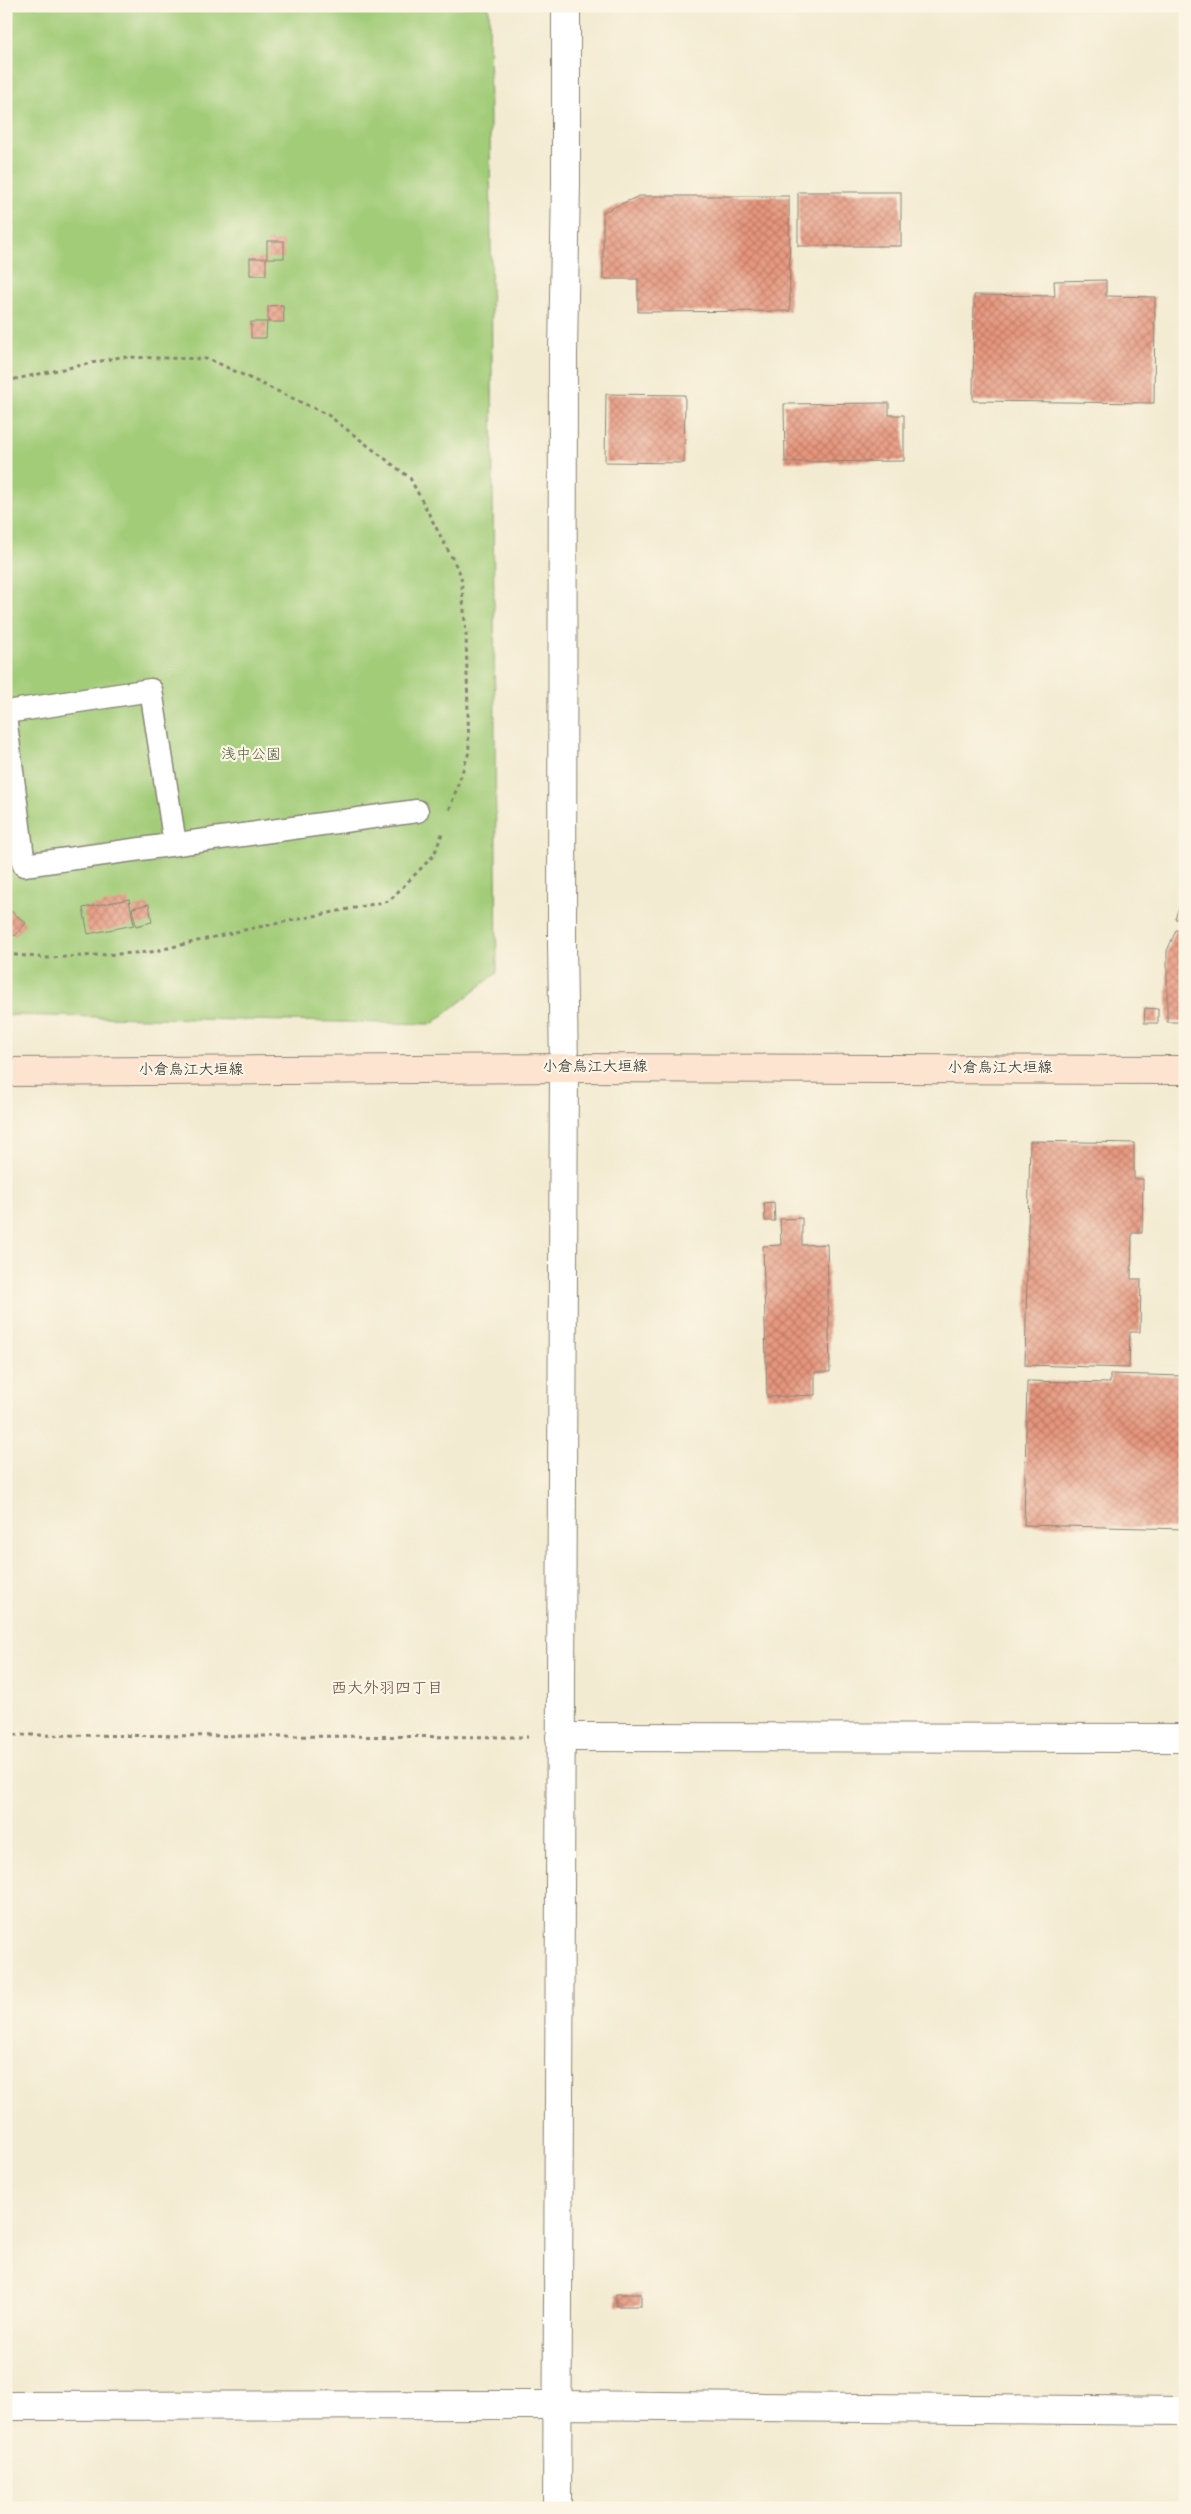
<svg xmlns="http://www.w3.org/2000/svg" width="1191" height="2514" font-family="'Gochi Hand','Klee One',sans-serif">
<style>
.park{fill:#a2cc78;stroke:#5f744a}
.building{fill:url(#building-cross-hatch)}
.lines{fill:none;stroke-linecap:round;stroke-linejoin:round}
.service-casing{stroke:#888476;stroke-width:25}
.minor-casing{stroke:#888476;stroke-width:30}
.tertiary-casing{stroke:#888476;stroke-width:30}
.secondary-casing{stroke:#888476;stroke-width:30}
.path{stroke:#888476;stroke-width:3;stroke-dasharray:4 4;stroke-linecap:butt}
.service{stroke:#fff;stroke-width:22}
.minor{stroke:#fff;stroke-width:28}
.tertiary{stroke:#fff;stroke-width:28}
.secondary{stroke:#fde4d0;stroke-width:28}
.labels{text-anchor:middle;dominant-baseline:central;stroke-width:4.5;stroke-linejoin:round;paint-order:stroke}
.park-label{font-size:15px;fill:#4b5a3c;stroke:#fcf5e5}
.street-label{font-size:15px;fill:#1c1c1c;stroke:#fcf5e5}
.neighbourhood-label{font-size:16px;fill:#63473e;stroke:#fcf5e5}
</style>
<defs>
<pattern id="building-cross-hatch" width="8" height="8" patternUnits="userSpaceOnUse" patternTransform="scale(1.25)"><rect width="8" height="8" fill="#e7967d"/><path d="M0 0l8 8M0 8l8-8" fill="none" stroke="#ba7a66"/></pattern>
</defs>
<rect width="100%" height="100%" fill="#fcf5e5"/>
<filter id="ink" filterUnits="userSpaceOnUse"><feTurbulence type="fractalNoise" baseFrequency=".02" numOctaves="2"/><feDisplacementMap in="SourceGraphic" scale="10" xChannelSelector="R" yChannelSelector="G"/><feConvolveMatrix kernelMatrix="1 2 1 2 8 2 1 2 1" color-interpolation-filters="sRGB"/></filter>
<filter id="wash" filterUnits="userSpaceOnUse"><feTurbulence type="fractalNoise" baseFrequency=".0096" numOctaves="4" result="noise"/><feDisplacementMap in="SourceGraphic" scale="20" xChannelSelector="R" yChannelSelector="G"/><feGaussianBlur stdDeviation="1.12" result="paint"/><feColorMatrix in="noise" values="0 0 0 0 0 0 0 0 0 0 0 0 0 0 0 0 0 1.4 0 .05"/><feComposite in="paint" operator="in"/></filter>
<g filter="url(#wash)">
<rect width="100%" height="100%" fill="#f3ebd1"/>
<!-- park -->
<polygon class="park" points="6,6 489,6 497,973 432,1024 6,1015"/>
<g id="blocks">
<!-- building -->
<g class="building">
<rect x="798" y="192" width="103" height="54"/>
<polygon points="639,196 789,196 790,311 638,312 638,279 603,279 603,212"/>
<rect x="267" y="241" width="17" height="17"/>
<rect x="250" y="258" width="16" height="17"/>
<polygon points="1106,280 1106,296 1155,297 1154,403 973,401 974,295 1055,296 1054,281"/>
<polygon points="283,305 284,322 268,322 268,306"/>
<polygon points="251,322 267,322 266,338 251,338"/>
<polygon points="606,394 685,395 684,463 605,462"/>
<polygon points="889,403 889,415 904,415 904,461 785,462 784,404"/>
<polygon points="1184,892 1185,919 1175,919"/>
<polygon points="129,899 134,925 88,934 83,908"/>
<polygon points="149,904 152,922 136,926 132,908"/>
<polygon points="6,907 26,923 15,936 6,928"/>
<polygon points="1176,930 1185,930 1185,1022 1167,1022 1167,951"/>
<polygon points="1145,1008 1158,1009 1158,1023 1144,1023"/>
<polygon points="1030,1141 1134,1143 1134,1179 1143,1179 1142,1233 1132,1233 1131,1279 1141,1279 1140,1332 1130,1332 1129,1368 1025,1365"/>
<polygon points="774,1202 775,1221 765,1221 764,1203"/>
<polygon points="802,1218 802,1245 827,1244 830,1372 815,1372 815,1395 767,1397 763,1246 781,1245 780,1219"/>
<polygon points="1110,1374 1184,1376 1185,1529 1024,1525 1027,1381 1110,1383"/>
<rect x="616" y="2294" width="25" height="12"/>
</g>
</g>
</g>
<g filter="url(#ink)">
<use href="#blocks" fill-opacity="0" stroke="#888476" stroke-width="1"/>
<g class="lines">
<defs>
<g id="service">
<polyline points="6,712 151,690 175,844"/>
<polyline points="6,724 24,865 417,811"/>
</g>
<g id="minor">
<polyline points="563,353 566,184 566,6"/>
<polyline points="560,1737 1185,1738"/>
<polyline points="6,2406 557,2405 1185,2411"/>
<polyline points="557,2508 564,1068"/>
</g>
<polyline id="tertiary" points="563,353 562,943 564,1068"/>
<polyline id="secondary" points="6,1072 564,1068 1185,1070"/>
</defs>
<!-- service casing -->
<use href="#service" class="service-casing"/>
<!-- minor casing -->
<use href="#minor" class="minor-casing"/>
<!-- tertiary casing -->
<use href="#tertiary" class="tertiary-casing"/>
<!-- secondary casing -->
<use href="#secondary" class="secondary-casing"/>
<!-- path -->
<g class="path">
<polyline points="6,381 120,357 209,359 328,415 410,478 461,575 466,634 469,752 449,811"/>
<polyline points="6,954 48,958 151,952 244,930 389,901 434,855 443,831"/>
<polyline points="6,1735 528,1737"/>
</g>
<!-- service -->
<use href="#service" class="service"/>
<!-- minor -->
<use href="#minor" class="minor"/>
<!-- tertiary -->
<use href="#tertiary" class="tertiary"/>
<!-- secondary -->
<use href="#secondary" class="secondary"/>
</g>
</g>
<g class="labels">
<!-- park labels -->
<g class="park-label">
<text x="251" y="756">浅中公園</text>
</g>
<!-- street labels -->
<g class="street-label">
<text x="595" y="1068">小倉烏江大垣線</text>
<text x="1000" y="1069">小倉烏江大垣線</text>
<text x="191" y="1071">小倉烏江大垣線</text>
</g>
<!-- neighbourhood labels -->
<g class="neighbourhood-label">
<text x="387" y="1690">西大外羽四丁目</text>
</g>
</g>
<!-- margin -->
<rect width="1191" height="2514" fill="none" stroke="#fcf5e5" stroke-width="25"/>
</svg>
